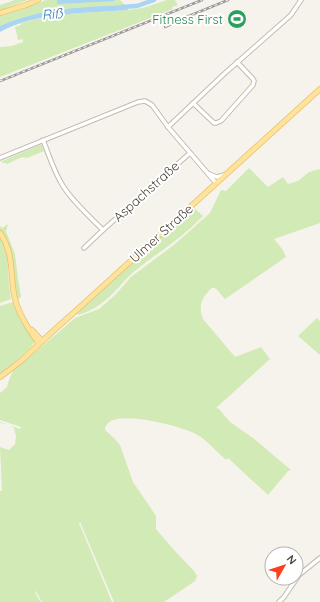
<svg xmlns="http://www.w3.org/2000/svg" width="320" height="602" font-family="Quicksand,sans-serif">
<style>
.green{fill:#d2eab5}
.water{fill:#a9d4f2}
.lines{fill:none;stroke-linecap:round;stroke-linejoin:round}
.river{stroke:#a9d4f2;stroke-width:4.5}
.minor-casing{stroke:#c2bbae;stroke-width:5.5}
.major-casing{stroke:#e6c16a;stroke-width:6}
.minor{stroke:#fff;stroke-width:3.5}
.major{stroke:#ffe39c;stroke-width:4.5}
.rail-casing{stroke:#9a9a9a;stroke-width:2.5}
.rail{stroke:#fff;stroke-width:1;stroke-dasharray:3;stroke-linecap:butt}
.labels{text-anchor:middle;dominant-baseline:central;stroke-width:4;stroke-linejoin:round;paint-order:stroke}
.leisure-label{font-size:13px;fill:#27864d;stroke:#fff;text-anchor:end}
.street-label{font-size:13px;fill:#4b4439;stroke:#fff}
.water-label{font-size:14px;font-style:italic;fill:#2e7ab2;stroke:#fff}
</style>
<rect width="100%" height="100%" fill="#f6f3ec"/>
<!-- green -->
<g class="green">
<polygon points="15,0 28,0 0,10 0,5"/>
<path d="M46 0H57V3L120 0 125 5C80 7 41 8 0 26V15L37 4Z"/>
<polygon points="167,0 175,0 178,5 172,7 173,9 0,77 0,47 12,46 23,42 23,39 18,40 15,27 21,25 21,23 33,20 65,14 128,10 143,8"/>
<polygon points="40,145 42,145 44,151 27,158 22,157 7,164 1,162 2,161"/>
<path d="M249 168 268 187 283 177 288 184 298 181 309 172 320 169V223L274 239 283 250 286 257 225 299C222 296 219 291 216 289 213 286 210 289 208 292 200 300 199 309 203 319L235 357 261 347 270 359 216 408 219 409 230 422 253 438 291 470 288 471 268 495 228 458 226 460C216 451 207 440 196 434 183 427 105 405 105 430L114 438 120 445 133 482 150 507 156 516V529L173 549 194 571 197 576 195 581 164 602H114L80 522 79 523 112 602H42L35 590C35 594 38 598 41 602H0V491H2L0 447 9 450 15 444 16 436 14 428 9 425 0 423V422L20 429 21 427 0 420V393L7 387 9 380 13 371 75 318 99 309 115 295 131 277 175 244 210 213 221 190 226 191Z"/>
<path d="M192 206 203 216C182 238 159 252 136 270 128 276 123 283 116 290 106 301 93 311 78 315L76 312Z"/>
<polygon points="8,224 6,231 7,234 15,254 18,279 21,296 20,298 16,300 12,264 0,231 0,226 2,228"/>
<polygon points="0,236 5,247 7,255 9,285 11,299 0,303"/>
<path d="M13 302 20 320 32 338C34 341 35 341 33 344 29 351 7 368 0 374V306Z"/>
<polygon points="317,318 320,321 320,355 298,336"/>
</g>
<!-- water -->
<g class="water">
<polygon points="57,0 115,0 115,1 57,4"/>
<path d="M125 5 128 10C89 13 35 12 0 32V26C41 8 80 7 125 5Z"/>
</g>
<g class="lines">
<!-- river -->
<polyline class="river" points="121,7 137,6 154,0"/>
<defs>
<g id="minor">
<polyline points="193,103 214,123 216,123 221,121 253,85 254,81 253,79 237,62"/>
<polyline points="168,127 224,74 291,15 301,0"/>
<path d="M43 140C49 155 54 172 63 186 73 202 90 217 103 230L190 153"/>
<polyline points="0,158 138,102 145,101 152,105 168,127 216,183"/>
<polyline points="209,174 217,177 224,175"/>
<polyline points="84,248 103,230"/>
<polyline points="279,602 284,597 299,575 320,558"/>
</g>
<g id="major">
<polyline points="0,13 26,5 38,0"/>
<path d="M0 233C14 253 10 272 14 294 17 312 28 328 39 344"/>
<polyline points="32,330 42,341"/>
<polyline points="0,377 21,361 52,332 80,307 320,89"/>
</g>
</defs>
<!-- minor casing -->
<use href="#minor" class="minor-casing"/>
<!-- major casing -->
<use href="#major" class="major-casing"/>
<!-- minor -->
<use href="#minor" class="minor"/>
<!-- major -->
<use href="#major" class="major"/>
<defs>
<g id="rail">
<polyline points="165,27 184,18 228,0"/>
<polyline points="0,81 202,0"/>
</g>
</defs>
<!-- rail casing -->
<use href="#rail" class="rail-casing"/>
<!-- rail -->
<use href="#rail" class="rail"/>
</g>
<!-- icons -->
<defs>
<symbol id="stadium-disc" viewBox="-11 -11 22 22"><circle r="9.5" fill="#2e9e5b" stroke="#fff"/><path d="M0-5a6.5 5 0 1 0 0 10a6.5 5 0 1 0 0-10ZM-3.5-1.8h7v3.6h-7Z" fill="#fff"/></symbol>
</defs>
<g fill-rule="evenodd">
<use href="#stadium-disc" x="226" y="8" width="22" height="22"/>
</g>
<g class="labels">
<!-- leisure labels -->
<g class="leisure-label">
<text x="223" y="19">Fitness First</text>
</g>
<!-- street labels -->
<g class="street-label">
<text transform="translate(146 191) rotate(-42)">Aspachstraße</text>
<text transform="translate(161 233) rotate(-42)">Ulmer Straße</text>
</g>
<!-- water labels -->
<g class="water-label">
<text transform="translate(52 14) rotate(-6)">Riß</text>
</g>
</g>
<!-- north arrow -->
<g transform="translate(284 566) rotate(51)"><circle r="19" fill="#ffffff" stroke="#b7b4b0"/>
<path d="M0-3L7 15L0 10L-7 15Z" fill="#fc3f1d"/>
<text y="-6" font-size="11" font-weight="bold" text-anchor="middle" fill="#4b4439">N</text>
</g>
</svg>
